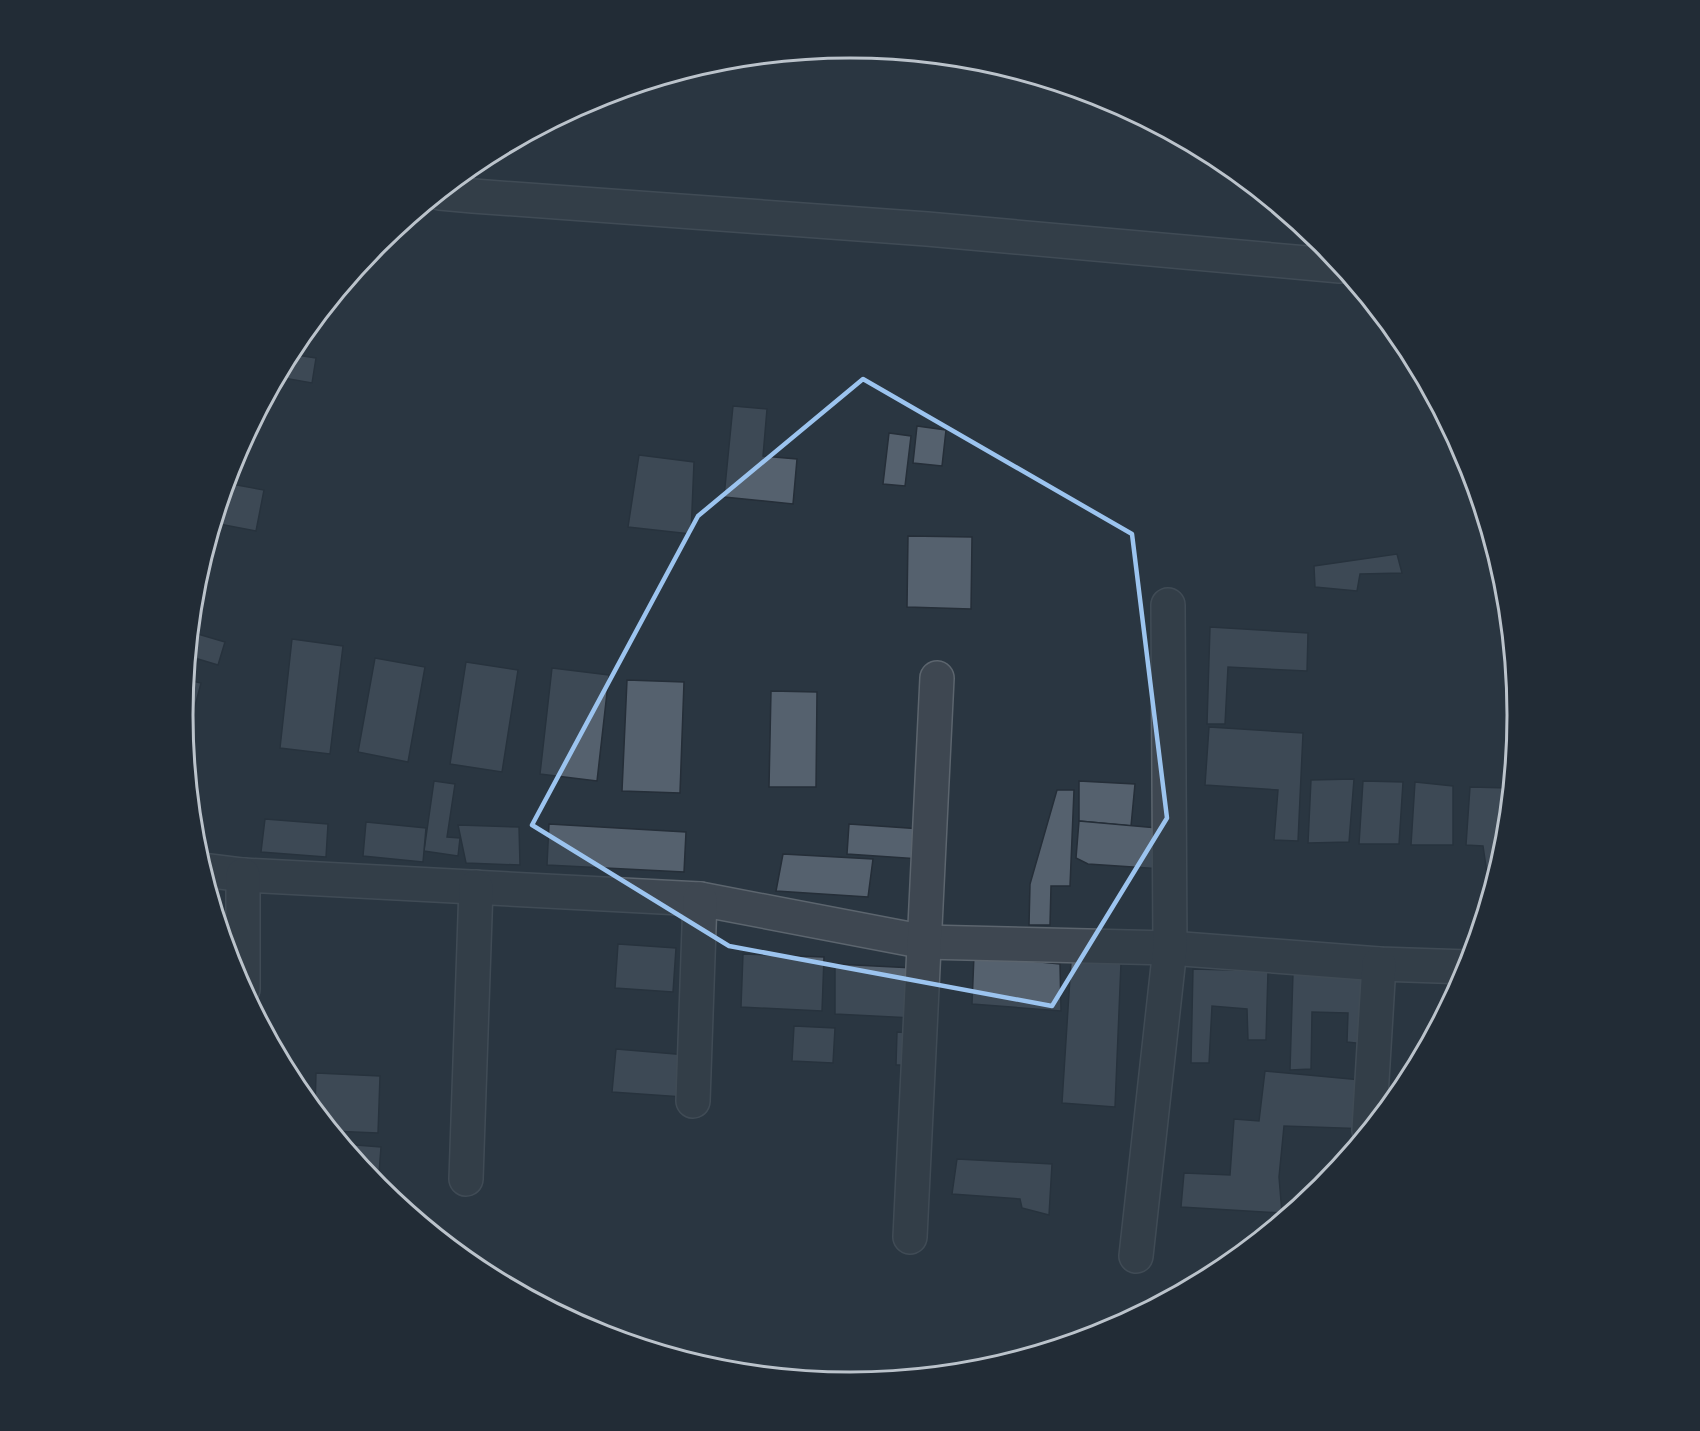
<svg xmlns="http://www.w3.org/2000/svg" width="1700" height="1431" font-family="Barlow,sans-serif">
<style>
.building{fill:#55616e;stroke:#252e38;stroke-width:1.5}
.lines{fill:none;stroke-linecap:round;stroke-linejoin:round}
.minor-casing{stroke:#5c656e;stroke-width:36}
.minor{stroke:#3e4751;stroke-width:33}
.marked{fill:none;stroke:#9cc4ef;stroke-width:4.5;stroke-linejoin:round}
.rim{fill:none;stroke:#bbc3cb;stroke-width:3}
</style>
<rect width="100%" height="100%" fill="#2a3641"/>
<!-- building -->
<g class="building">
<polygon points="290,354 316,358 312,383 278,377"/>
<polygon points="733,406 767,409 763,456 797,459 793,504 724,497"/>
<polygon points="917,426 946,430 942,466 913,463"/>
<polygon points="889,433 911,436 905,486 883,484"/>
<polygon points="639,455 694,462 691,534 628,527"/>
<polygon points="226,483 264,490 256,531 214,523"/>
<polygon points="908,536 972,537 971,609 907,607"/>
<polygon points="1397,554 1402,573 1360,574 1357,591 1315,587 1314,566"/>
<polygon points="1210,627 1308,633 1307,671 1228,667 1225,724 1207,724"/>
<polygon points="191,632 225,642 218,665 198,659 192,681 201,683 194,710 183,707"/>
<polygon points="292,639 343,646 330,754 280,748"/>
<polygon points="375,658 425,667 408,762 358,752"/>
<polygon points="466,662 518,670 502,772 450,764"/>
<polygon points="552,668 609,675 597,781 540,774"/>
<polygon points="627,680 684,682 680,793 622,791"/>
<polygon points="771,691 817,692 816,787 769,787"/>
<polygon points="1209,727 1303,733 1298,841 1274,840 1278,790 1205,785"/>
<polygon points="1354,779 1349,842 1308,843 1311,780"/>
<polygon points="434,781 455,784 447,837 460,838 458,856 424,851"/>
<polygon points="1079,781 1135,784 1131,826 1079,821"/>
<polygon points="1363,781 1403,782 1399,844 1359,844"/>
<polygon points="1415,782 1453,786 1453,845 1411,845"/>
<polygon points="1470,787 1508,788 1505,846 1496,874 1487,873 1483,846 1466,845"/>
<polygon points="1057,790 1074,790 1070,886 1051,886 1050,925 1029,925 1030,884"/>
<polygon points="265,819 328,824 326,857 261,852"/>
<polygon points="1079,821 1169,829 1163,869 1088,864 1076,858"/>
<polygon points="366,822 426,828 423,862 363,856"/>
<polygon points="549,824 686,832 684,872 547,865"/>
<polygon points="849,824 922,829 920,859 847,854"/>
<polygon points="458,825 519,827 520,865 466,863"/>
<polygon points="783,854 873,859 868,897 776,891"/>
<polygon points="618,944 676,948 673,992 615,988"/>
<polygon points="743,954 824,957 822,1011 741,1007"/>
<polygon points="974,955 1060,964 1061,1011 972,1004"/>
<polygon points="1071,962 1121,963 1115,1107 1062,1103"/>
<polygon points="835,964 914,968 913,1018 835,1014"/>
<polygon points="1193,969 1268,971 1266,1040 1248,1040 1247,1009 1212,1006 1209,1063 1191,1063"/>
<polygon points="1293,973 1371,977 1365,1044 1347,1042 1348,1013 1312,1012 1311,1069 1290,1070"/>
<polygon points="794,1026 835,1028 833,1063 792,1061"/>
<polygon points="897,1032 911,1033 910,1065 896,1065"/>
<polygon points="616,1049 687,1055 683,1097 612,1092"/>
<polygon points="1265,1071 1383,1082 1370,1129 1284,1126 1279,1177 1282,1213 1181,1207 1184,1173 1230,1175 1234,1119 1259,1121"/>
<polygon points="316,1073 380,1076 378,1133 331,1131 315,1111"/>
<polygon points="343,1144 381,1147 378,1187"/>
<polygon points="957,1159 1052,1164 1049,1215 1022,1208 1020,1199 952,1194"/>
</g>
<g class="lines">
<defs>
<g id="minor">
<polyline points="440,193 473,196 927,229 1340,266"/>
<polyline points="203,870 243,875 700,899 925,942 1170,948 1379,964 1468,967"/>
<polyline points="243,989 243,875"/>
<polyline points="693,1101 700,899"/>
<polyline points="1369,1130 1379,964"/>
<polyline points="466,1179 476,887"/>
<polyline points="910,1237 937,678"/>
<polyline points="1136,1256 1170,948 1168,605"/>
</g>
</defs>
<!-- minor casing -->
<use href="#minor" class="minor-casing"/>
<!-- minor -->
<use href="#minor" class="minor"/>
</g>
<!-- marked area -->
<path d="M0 0H1700V1431H0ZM863 379 1132 534 1167 818 1052 1006 729 946 532 825 698 516Z" fill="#2a3641" fill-opacity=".55" fill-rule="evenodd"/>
<path class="marked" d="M863 379 1132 534 1167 818 1052 1006 729 946 532 825 698 516Z"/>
<!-- crop -->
<path d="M0 0H1700V1431H0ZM193 715a657 657 0 1 1 1314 0a657 657 0 1 1-1314 0Z" fill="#222c36" fill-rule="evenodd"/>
<path class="rim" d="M193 715a657 657 0 1 1 1314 0a657 657 0 1 1-1314 0Z"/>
</svg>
